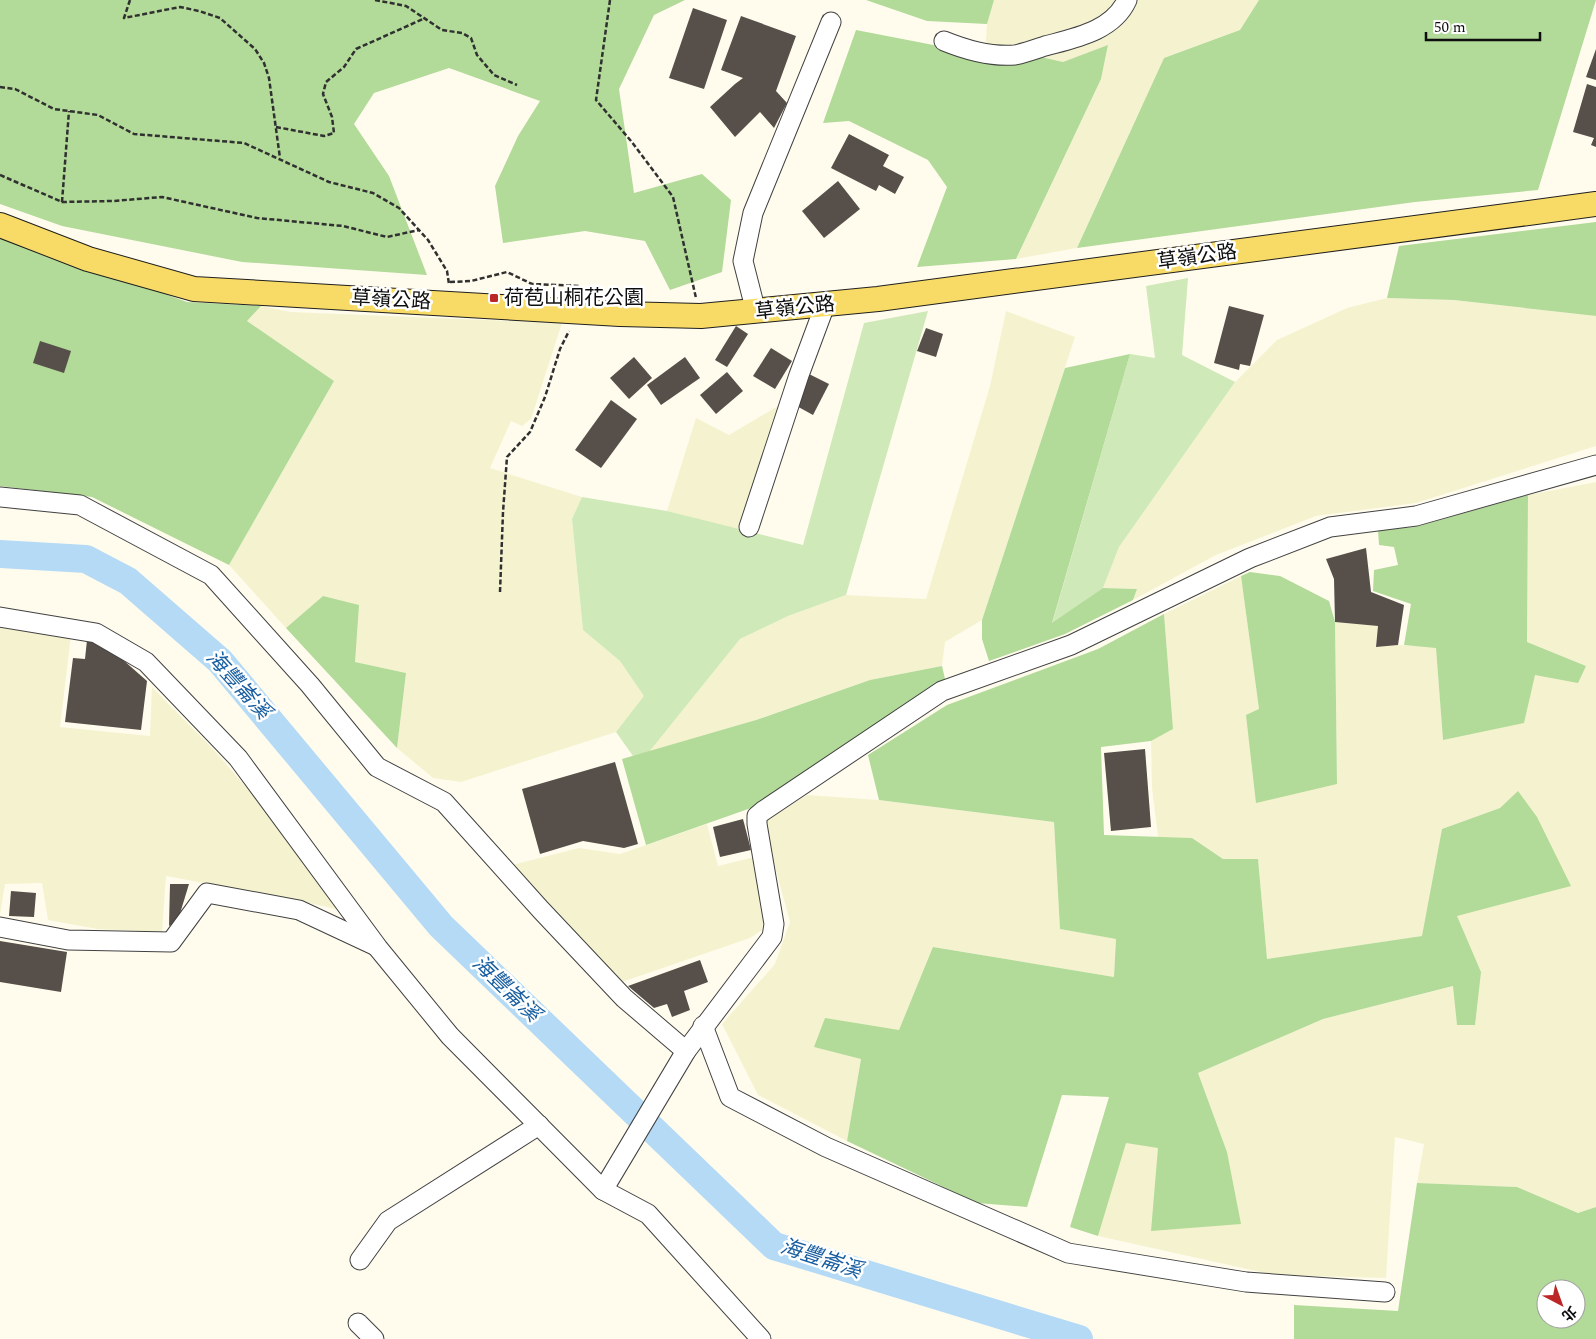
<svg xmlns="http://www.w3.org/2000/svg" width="1596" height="1339" font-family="Spectral,'Noto Sans TC',serif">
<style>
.farmland{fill:#f5f3cf}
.green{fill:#cfe9b8}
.forest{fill:#b2da98;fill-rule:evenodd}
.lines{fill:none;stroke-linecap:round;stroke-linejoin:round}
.river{stroke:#b4daf6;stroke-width:28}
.building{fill:#564f4a}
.minor-casing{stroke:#414141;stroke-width:21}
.major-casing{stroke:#1f1f1f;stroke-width:26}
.path{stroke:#303030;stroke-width:2.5;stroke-dasharray:5 2.5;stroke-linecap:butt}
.minor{stroke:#fff;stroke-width:19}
.major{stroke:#f8db66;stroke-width:24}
.poi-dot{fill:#bd2626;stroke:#fff;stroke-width:2}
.labels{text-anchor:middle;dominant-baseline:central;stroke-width:5;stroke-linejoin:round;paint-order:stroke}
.street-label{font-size:20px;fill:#0e0e0e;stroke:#fff}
.poi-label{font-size:20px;fill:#0e0e0e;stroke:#fff;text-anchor:start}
.water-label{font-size:21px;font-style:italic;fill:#175d9f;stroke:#fff}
</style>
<rect width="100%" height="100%" fill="#fffcee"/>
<!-- farmland -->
<g class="farmland">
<polygon points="994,0 1259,0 1240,30 1164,58 1077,248 1016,259 1101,79 1108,46 1063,62 1023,53 985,55 987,24"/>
<polygon points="1387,298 1454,300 1596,316 1596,446 1416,503 1316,516 1216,555 1133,600 1137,589 1103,588 1119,547 1235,382 1277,340 1347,308"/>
<polygon points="261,306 291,312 562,323 531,419 522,426 511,421 490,468 582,497 572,519 583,630 620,661 645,696 616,732 461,782 433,778 397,748 406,673 355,662 323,596 286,628 229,565 334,381 247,321"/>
<polygon points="1006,311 1075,337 982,620 945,642 942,666 870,680 750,722 649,752 740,639 788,616 846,595 926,599 990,386"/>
<polygon points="783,403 761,470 737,530 667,511 696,418 729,435"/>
<polygon points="1596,482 1596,1207 1578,1213 1517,1187 1417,1183 1424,1144 1395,1137 1386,1278 1274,1275 1098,1236 1125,1143 1227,1152 1198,1073 1323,1019 1454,986 1457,1025 1481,972 1456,916 1518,792 1500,808 1442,829 1423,936 1267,959 1258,859 1223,859 1192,838 1158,837 1152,788 1151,741 1173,729 1164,614 1241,576 1259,709 1337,784 1335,622 1378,626 1376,647 1398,645 1436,647 1443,740 1535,675 1586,666 1527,642 1528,495"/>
<polygon points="0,620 71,635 60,727 150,736 152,687 213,749 357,914 305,902 166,876 162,932 97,929 48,920 42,883 5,884 0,915"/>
<polygon points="807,795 879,800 1054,822 1060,929 1116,939 1114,977 934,947 899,1030 861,1059 847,1141 758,1095 722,1024 775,964 790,922 763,823"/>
<polygon points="707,824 718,866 754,857 764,917 762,930 750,938 622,982 512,865 579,848 620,854"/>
</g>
<!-- green -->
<g class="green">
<polygon points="1188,278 1182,355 1235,382 1119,547 1103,588 1052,624 1130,354 1155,358 1146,286"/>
<polygon points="928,311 846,595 788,616 740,639 649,752 633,756 616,732 644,696 620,661 583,630 572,519 582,497 667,511 803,545 864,323"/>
</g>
<!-- forest -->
<g class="forest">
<polygon points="0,0 685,0 654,15 619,89 634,193 702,174 731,200 722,272 670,290 645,241 585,231 503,243 495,186 518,136 540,101 449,68 374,93 354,124 389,176 427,275 242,262 62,226 0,204"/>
<polygon points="866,0 994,0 987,24 927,21"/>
<polygon points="1259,0 1596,0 1538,190 1415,202 1077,248 1164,58 1240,30"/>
<polygon points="856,30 985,55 1023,53 1063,62 1108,45 1101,79 1016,259 917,267 947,187 928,160 849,121 823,123"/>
<polygon points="1596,222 1596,316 1454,300 1387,298 1399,246"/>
<polygon points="0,234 187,302 261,306 247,321 334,381 229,565 92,497 0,486"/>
<polygon points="1130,354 1052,623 1103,588 1137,589 1133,600 1065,634 989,661 982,639 982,620 1065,368"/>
<polygon points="1528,495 1527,642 1586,666 1578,683 1535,675 1524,723 1443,740 1436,648 1404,645 1411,604 1373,591 1374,570 1398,565 1394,547 1379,545 1378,530 1415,527"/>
<polygon points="1250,572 1280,576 1329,601 1335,622 1337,784 1256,803 1246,715 1259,709 1241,576"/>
<polygon points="323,596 359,605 355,662 406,673 397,748 286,628"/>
<polygon points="1164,614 1173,729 1151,741 1101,747 1104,835 1192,838 1223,859 1258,859 1267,959 1422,936 1442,829 1500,808 1518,791 1537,817 1571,886 1457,916 1481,972 1475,1025 1457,1025 1453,986 1323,1019 1198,1073 1227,1152 1241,1224 1151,1231 1158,1148 1126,1143 1098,1236 1070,1227 1109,1097 1062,1095 1027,1207 977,1203 847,1141 861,1059 814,1047 825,1018 899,1030 933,947 1114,977 1116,939 1060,929 1054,822 879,800 868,755 947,705 1098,649"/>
<polygon points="942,666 945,679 751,808 646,845 622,759 756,720 870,680"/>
<path d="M1417 1183 1517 1187 1578 1213 1596 1207V1339H1294V1305L1398 1311ZM1546 1289H1576V1319H1546Z"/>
</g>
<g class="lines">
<!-- river -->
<polyline class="river" points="0,554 86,559 128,581 220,661 441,926 774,1246 1079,1339"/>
</g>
<!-- building -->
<g class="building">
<polygon points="693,8 727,20 704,89 669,78"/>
<polygon points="741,16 796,36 776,91 787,103 774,128 760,112 735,137 710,107 735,84 743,78 721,70"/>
<polygon points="1596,49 1596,80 1586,77"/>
<polygon points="1587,84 1596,87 1596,147 1591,145 1594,138 1573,132"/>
<polygon points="849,134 889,155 883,166 904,177 895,194 879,185 876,191 831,168"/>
<polygon points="838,181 860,209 824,238 802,211"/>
<polygon points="1229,306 1264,315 1250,366 1240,364 1239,370 1214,363"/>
<polygon points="736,326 748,334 727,367 715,360"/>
<polygon points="926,328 943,334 936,357 917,351"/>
<polygon points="40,341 71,351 64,373 33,363"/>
<polygon points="771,348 792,361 775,389 753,376"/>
<polygon points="634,357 652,378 629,399 610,378"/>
<polygon points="685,357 700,378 661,405 647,385"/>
<polygon points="727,372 743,391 716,414 700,395"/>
<polygon points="809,374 829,384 813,415 793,404"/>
<polygon points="611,400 637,419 601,468 575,450"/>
<polygon points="1366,548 1371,592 1404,605 1398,645 1376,647 1378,626 1335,622 1334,579 1326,559"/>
<polygon points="87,640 114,652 147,681 141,730 65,722 73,658 85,659"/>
<polygon points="1145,749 1151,827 1111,831 1104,753"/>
<polygon points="615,762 638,844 624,848 583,841 540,854 522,789"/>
<polygon points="743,819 751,850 720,857 713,827"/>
<polygon points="170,884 189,884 178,920 169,926"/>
<polygon points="11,891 36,893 34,917 9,916"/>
<polygon points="0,941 67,952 61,992 0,982"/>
<polygon points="700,960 708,982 684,991 690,1010 672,1017 667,1004 654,1008 628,986"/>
</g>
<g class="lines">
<defs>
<g id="minor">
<path d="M944 41C966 50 991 57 1015 55 1025 53 1036 49 1045 46 1075 38 1113 31 1127 0"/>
<polyline points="756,312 743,261 753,213 831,22"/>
<polyline points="0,497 80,505 211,575 310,685 377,767 444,802 541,910 624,998 686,1051"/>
<polyline points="749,527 799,375 825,305"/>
<polyline points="0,617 96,633 146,662 238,758 378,948 450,1036 603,1190 648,1214 761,1339"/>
<polyline points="0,927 68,940 171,942 207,893 299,910 376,946"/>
<polyline points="703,1026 730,1097 826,1147 1068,1253 1246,1282 1385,1292"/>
<polyline points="603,1190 686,1051 772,937 774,924 757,824 757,816 763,811 942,691 1071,645 1250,558 1330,527 1416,516 1596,465"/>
<polyline points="360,1260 388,1221 539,1125"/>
<polyline points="358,1323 374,1339"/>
</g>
<polyline id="major" points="0,225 88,259 194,289 620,314 701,316 878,299 1596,204"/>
</defs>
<!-- minor casing -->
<use href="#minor" class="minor-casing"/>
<!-- major casing -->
<use href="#major" class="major-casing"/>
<!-- path -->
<g class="path">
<polyline points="130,0 124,18 180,7 199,11 220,18 255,49 264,63 269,78 280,158"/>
<polyline points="375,0 406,6 442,30 462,33 471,38 477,55 494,75 517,85"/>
<polyline points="610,0 596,100 631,141 673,197 696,298"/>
<polyline points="0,87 15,89 54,109 98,115 134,134 244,143 329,182 373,193 399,208 428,240 447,271 449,284"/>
<polyline points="276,127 324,136 334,133 332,117 323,94 326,82 344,67 356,49 423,19"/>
<polyline points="0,175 62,202 113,201 162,197 257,218 343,226 387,237 419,230"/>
<polyline points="62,202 69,111"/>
<polyline points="450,282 471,281 507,272 532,284 581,286"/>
<polyline points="500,592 503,512 507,457 530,432 545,397 560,349 569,331"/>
</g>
<!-- minor -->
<use href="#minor" class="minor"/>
<!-- major -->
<use href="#major" class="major"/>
</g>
<!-- markers -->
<rect class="poi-dot" x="489" y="293" width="10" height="10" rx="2.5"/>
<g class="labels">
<!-- street labels -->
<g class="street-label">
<text transform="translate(1197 257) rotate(-8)">草嶺公路</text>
<text transform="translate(391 300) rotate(3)">草嶺公路</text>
<text transform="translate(795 308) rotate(-6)">草嶺公路</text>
</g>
<!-- poi labels -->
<g class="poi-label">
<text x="504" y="298">荷苞山桐花公園</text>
</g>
<!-- water labels -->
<g class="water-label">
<text transform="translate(238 685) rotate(48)">海豐崙溪</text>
<text transform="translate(506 989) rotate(44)">海豐崙溪</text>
<text transform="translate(821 1259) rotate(18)">海豐崙溪</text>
</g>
</g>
<!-- north arrow -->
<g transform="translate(1561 1304) rotate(139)"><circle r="24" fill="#ffffff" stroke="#9f9f9f"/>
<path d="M0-4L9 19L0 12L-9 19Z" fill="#bd2626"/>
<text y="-8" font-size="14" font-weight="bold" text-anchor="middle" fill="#0e0e0e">北</text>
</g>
<!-- scale -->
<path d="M1426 32v8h114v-8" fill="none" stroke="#0e0e0e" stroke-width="2.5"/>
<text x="1434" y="32" font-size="15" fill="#0e0e0e" stroke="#ffffff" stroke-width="4" paint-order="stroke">50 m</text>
</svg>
